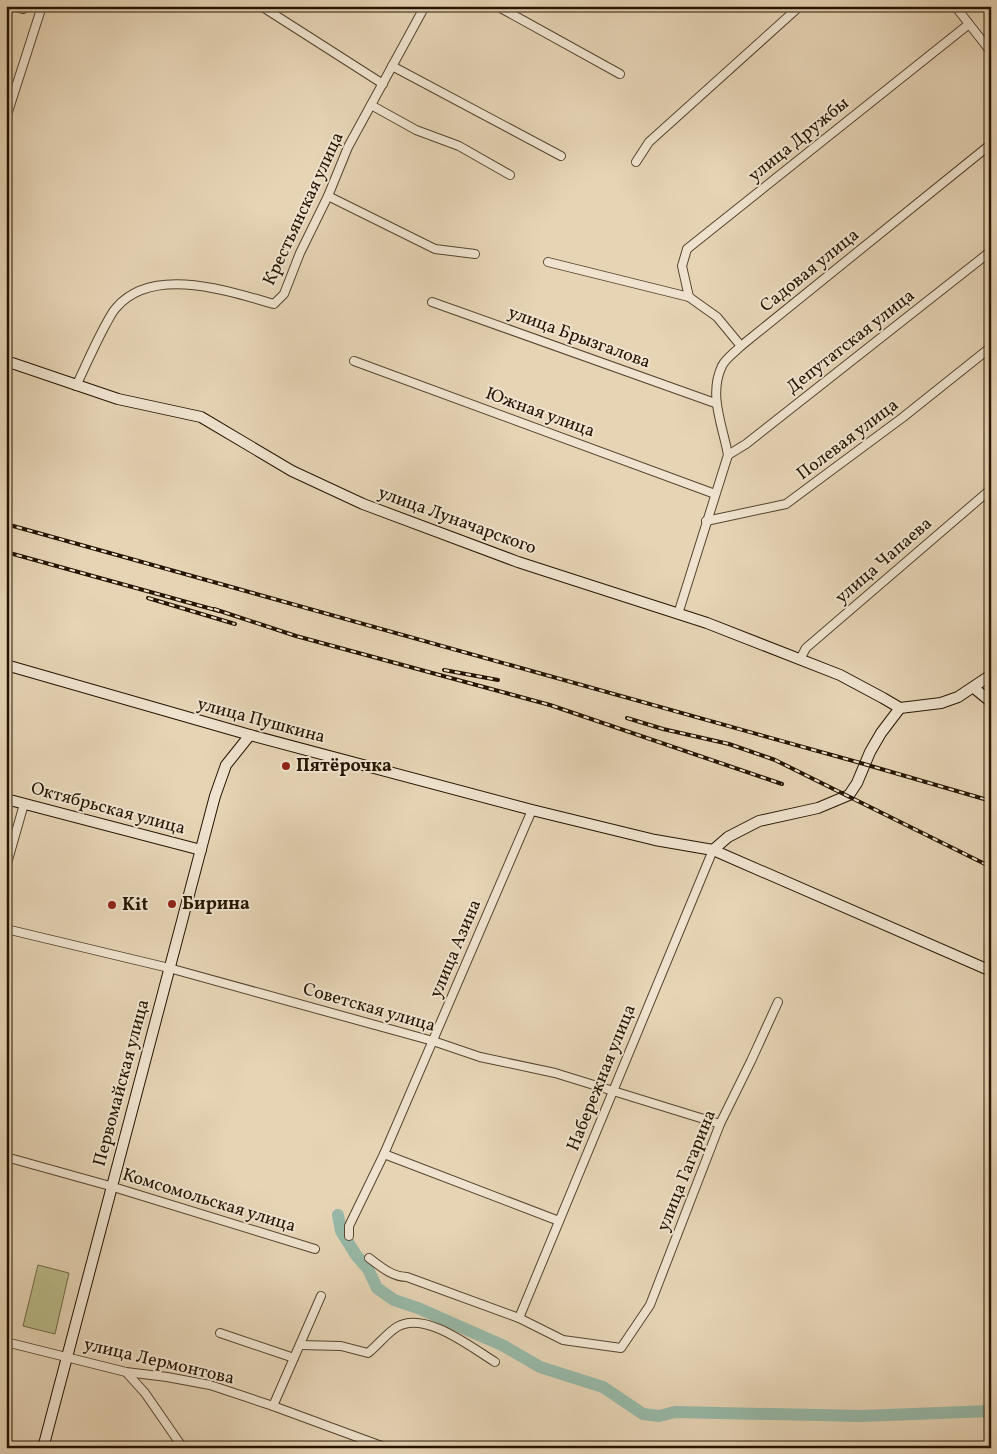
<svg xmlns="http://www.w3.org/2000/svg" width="997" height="1454" font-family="Vollkorn,serif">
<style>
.green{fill:#babb8a;stroke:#706846}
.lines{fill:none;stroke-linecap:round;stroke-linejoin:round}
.river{stroke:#97b9a8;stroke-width:12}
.street-casing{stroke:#55442e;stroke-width:10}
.secondary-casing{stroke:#251401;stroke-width:12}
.street{stroke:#efe3cf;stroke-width:8}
.secondary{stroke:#efe3cf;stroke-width:10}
.rail-casing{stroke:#251401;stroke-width:4}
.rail{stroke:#efe3cf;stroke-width:2;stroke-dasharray:5.5;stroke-linecap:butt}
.poi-dot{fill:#8f2418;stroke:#efe3cf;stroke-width:2}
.labels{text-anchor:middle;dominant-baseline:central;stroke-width:4;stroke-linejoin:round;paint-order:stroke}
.street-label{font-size:18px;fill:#251401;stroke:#efe3cf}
.poi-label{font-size:18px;font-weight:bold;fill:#251401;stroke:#efe3cf;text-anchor:start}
</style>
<rect width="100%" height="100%" fill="#e6d4b5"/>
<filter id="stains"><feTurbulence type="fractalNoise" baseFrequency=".004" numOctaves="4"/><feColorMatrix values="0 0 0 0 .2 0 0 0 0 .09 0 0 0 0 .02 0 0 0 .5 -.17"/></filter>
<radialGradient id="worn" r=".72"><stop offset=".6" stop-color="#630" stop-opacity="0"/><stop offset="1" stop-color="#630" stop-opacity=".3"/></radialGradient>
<!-- green -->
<polygon class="green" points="38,1265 69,1273 55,1334 23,1326"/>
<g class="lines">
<!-- river -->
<polyline class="river" points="338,1215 341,1231 356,1255 368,1269 377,1288 394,1300 418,1308 504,1346 540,1367 603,1387 643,1414 659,1416 675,1412 861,1416 991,1411"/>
<defs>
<g id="street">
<polyline points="13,6 23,9"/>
<polyline points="261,6 383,84"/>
<polyline points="497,6 620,74"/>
<polyline points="955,6 991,52"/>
<polyline points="392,66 561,156"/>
<polyline points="371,105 416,130 459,146 510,175"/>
<polyline points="6,118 42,6"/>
<polyline points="636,162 649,142 800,6"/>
<polyline points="328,196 435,249 475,254"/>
<polyline points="548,262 689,297"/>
<polyline points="432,302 715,403"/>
<polyline points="741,346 717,317 689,297 682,266 687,249 969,24"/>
<polyline points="354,361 715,494"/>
<path d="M76 386C86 365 95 344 106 324 109 319 112 312 116 308 152 265 228 291 274 304L284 294 300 253 328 196 348 147 425 6"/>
<polyline points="728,455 746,444 991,251"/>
<polyline points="706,521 786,504 902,418 991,347"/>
<path d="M678 614 728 455C723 426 708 395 722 366 725 359 735 352 741 346L991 144"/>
<polyline points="800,659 806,648 991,489"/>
<polyline points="6,867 24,804"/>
<polyline points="6,929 169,968 433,1041 480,1057 555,1073 720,1124"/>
<polyline points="384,1154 559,1221"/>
<polyline points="6,1157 110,1186 315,1249"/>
<polyline points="349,1236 349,1226 384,1154 532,810"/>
<path d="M369 1258C380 1266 392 1277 407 1277L519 1318 563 1340 621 1348 650 1305 720 1124 751 1061 778 1002"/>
<polyline points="519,1318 713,850"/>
<polyline points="220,1333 294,1358"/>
<polyline points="6,1342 126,1372 167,1377 210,1385 273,1406 387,1448"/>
<path d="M300 1345 341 1346 368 1353C378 1345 387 1333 397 1327 425 1310 472 1348 495 1362"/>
<polyline points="126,1372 145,1393 183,1448"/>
<polyline points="273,1406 321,1296"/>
</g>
<g id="secondary">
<polyline points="6,361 118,399 201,417 292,471 363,504 518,562 707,623 840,675 883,698 900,708"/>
<polyline points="6,665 250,735 532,810 655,840 713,850 991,971"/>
<polyline points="974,688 991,702"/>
<polyline points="900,708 941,703 958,697 991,675"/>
<polyline points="6,799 201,850"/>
<polyline points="713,850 728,837 759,821 818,808 849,795 857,783 870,752 881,733 900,708"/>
<polyline points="43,1448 215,796 226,765 250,735"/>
</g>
</defs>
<!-- street casing -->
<use href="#street" class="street-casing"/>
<!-- secondary casing -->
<use href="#secondary" class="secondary-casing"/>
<!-- street -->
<use href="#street" class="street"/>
<!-- secondary -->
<use href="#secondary" class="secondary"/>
<defs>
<g id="rail">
<polyline points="6,524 864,764 991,801"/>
<polyline points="6,552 219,611"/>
<polyline points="148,598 235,624"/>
<polyline points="214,609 296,636 550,705 782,784"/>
<polyline points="444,670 498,680"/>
<polyline points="627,718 663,729 729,744 775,760 991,867"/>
</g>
</defs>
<!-- rail casing -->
<use href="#rail" class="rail-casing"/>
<!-- rail -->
<use href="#rail" class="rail"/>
</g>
<!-- markers -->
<g class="poi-dot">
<circle cx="286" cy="766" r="5"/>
<circle cx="172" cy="904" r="5"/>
<circle cx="112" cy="905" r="5"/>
</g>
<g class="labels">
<!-- street labels -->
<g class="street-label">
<text transform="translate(799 140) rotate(-39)">улица Дружбы</text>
<text transform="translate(304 209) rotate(-65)">Крестьянская улица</text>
<text transform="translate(810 271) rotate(-39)">Садовая улица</text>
<text transform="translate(579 338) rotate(20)">улица Брызгалова</text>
<text transform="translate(851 342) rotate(-38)">Депутатская улица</text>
<text transform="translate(540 413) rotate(20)">Южная улица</text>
<text transform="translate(848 440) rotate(-37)">Полевая улица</text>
<text transform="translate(457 521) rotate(20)">улица Луначарского</text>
<text transform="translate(884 561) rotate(-41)">улица Чапаева</text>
<text transform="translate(261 721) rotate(15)">улица Пушкина</text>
<text transform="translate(108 809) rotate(15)">Октябрьская улица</text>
<text transform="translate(456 949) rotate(-67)">улица Азина</text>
<text transform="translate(369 1008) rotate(16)">Советская улица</text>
<text transform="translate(602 1078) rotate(-68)">Набережная улица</text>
<text transform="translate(122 1083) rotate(-75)">Первомайская улица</text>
<text transform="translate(687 1171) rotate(-68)">улица Гагарина</text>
<text transform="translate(209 1201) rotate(17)">Комсомольская улица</text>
<text transform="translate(159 1362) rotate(13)">улица Лермонтова</text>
</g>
<!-- poi labels -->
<g class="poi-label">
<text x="296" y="766">Пятёрочка</text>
<text x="182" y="904">Бирина</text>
<text x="122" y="905">Kit</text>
</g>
</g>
<!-- margin -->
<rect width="997" height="1454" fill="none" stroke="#e6d4b5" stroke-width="25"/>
<rect x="8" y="8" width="982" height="1439" fill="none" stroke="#251401" stroke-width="2.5"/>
<rect x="12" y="12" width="972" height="1429" fill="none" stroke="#251401"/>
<rect width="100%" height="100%" filter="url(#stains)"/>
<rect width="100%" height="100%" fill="url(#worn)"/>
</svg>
